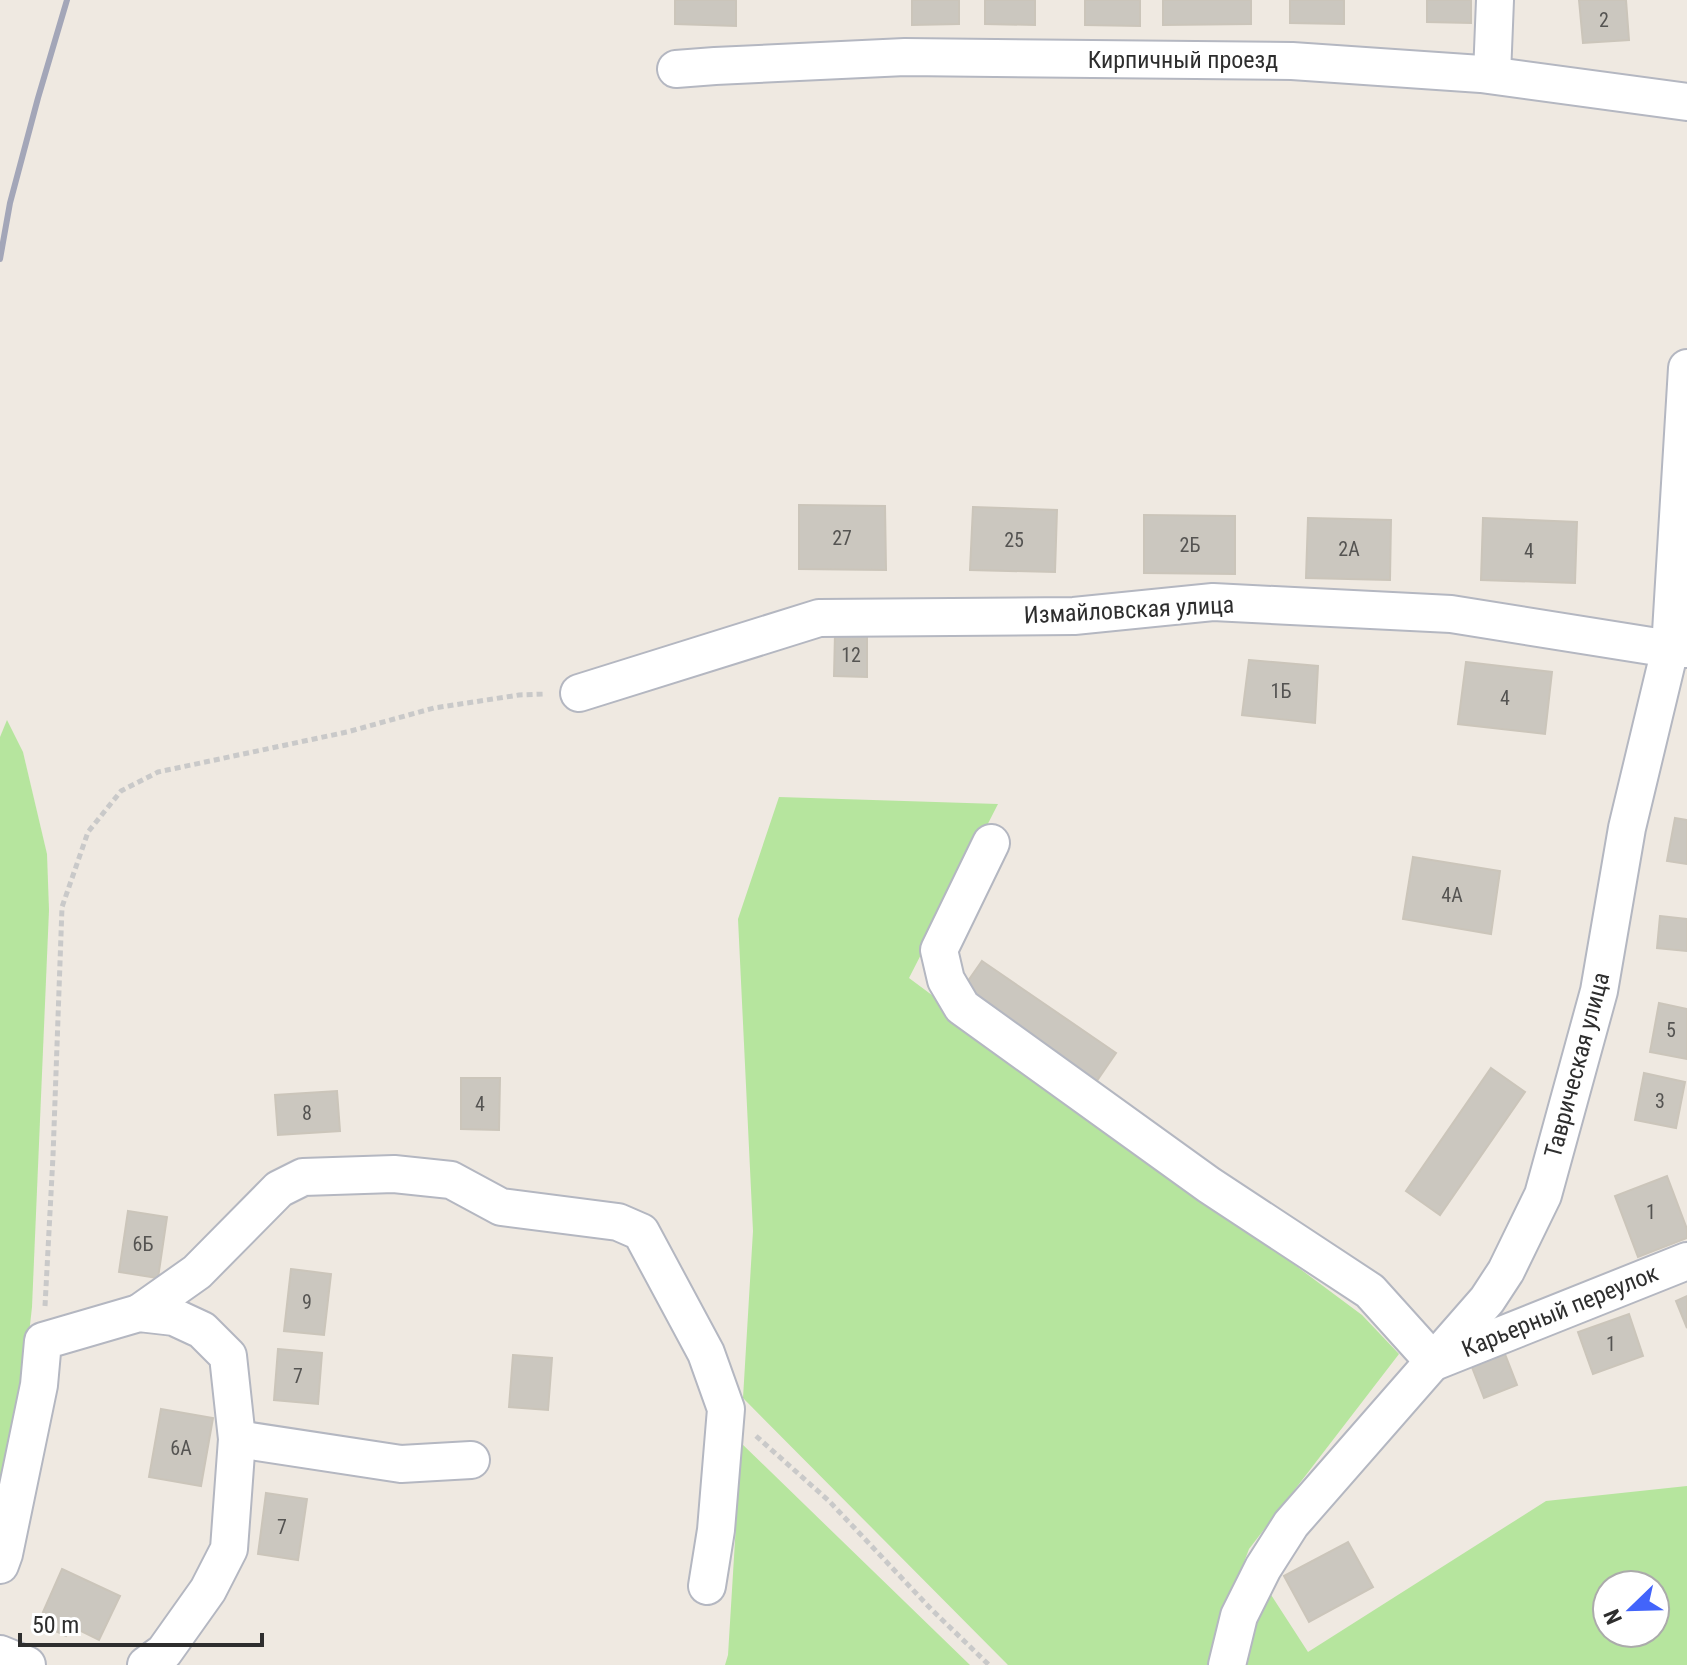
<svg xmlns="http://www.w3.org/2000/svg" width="1687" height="1665" font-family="'Roboto Condensed',sans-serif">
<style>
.green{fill:#b6e59e;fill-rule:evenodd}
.building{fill:#cbc7bf;stroke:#cbc5ba;stroke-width:2}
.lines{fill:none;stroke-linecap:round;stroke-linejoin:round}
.minor-casing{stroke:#b4b7c1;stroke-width:40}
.path{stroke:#c9c9c9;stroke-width:5;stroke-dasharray:6 4;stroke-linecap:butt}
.minor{stroke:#fff;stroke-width:36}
.rail{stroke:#a3a6b8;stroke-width:6}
.labels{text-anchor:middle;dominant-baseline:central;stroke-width:6;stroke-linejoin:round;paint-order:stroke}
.number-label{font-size:20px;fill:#555452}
.street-label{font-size:24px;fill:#2e2e2e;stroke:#fff}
</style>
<rect width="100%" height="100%" fill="#efe9e1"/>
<!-- green -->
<g class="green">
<polygon points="7,720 23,752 47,854 49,910 32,1307 24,1379 0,1503 0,737"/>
<polygon points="779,797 998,804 909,978 1362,1315 1399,1354 1249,1549 1213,1644 1212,1665 1008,1665 743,1398 753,1231 738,919"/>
<polygon points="741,1443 970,1665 725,1665 728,1655"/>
<path d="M1687 1486V1665H1241L1264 1584 1308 1652 1546 1501ZM1607 1585H1655V1633H1607Z"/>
</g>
<!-- building -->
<g class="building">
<polygon points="675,0 736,0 736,26 675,24"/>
<polygon points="912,0 959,0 959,24 912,25"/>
<polygon points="985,0 1035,0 1035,25 985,24"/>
<polygon points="1085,0 1140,0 1140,26 1085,25"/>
<polygon points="1163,0 1251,0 1251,24 1163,25"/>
<polygon points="1290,0 1344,0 1344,24 1290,23"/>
<polygon points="1427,0 1471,0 1471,23 1427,22"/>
<polygon points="1579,0 1626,0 1629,40 1583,43"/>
<polygon points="799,505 885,506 886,570 799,569"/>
<polygon points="973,507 1057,510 1055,572 970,570"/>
<polygon points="1144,515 1235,516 1235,574 1144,573"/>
<polygon points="1308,518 1391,520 1390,580 1306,578"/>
<polygon points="1483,518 1577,522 1575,583 1481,580"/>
<polygon points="835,633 867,634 867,677 834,676"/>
<polygon points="1249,660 1318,666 1315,723 1242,715"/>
<polygon points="1466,662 1552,672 1545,734 1458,724"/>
<polygon points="1675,818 1687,820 1687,864 1667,861"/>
<polygon points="1413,857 1500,871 1491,934 1403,919"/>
<polygon points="1660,916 1687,919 1687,951 1657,948"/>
<polygon points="982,961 1116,1053 1096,1082 961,991"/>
<polygon points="1659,1003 1687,1009 1687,1059 1650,1052"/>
<polygon points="1491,1068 1525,1092 1440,1215 1406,1191"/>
<polygon points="1644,1073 1685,1082 1676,1128 1635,1120"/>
<polygon points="461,1078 500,1078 499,1130 461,1129"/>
<polygon points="337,1091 340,1131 278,1135 275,1095"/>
<polygon points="1667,1176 1687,1229 1687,1238 1638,1257 1615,1196"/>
<polygon points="128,1211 167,1217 158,1278 119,1272"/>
<polygon points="291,1269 331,1274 324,1335 284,1331"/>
<polygon points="1687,1296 1687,1328 1676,1301"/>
<polygon points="1629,1314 1643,1356 1593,1374 1578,1332"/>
<polygon points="278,1349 322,1353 318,1404 274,1400"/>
<polygon points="1503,1349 1517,1385 1484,1398 1470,1362"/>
<polygon points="513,1355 552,1358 548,1410 509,1407"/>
<polygon points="161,1409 213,1418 201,1486 149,1477"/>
<polygon points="266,1493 307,1499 298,1560 258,1554"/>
<polygon points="1348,1542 1373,1587 1309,1622 1284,1576"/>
<polygon points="62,1569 120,1596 99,1640 71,1626 66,1636 47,1627 52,1617 43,1612"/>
</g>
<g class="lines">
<defs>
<g id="minor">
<polyline points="676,69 715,66 905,57 1292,61 1481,74 1687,102"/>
<polyline points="1492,75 1495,0"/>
<polyline points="579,693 819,618 1074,616 1213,602 1451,614 1670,649 1687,649"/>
<polyline points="991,843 939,950 946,980 962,1007 1209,1185 1370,1291 1434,1362 1687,1261"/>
<polyline points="139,1313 197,1272 279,1189 303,1177 394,1174 451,1180 501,1207 618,1222 641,1232 706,1353 726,1409 716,1530 707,1586"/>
<polyline points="237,1439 401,1464 471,1460"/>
<polyline points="0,1565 4,1554 39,1385 43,1341 139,1313 174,1317 202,1330 228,1356 237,1439 229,1549 208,1590 164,1652 146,1665"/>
<polyline points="0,1654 27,1665"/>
<polyline points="1227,1665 1239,1616 1263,1568 1291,1524 1487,1300 1506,1271 1543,1195 1599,991 1627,828 1670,649 1687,368"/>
</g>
</defs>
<!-- minor casing -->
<use href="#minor" class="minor-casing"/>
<!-- path -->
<g class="path">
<polyline points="45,1306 53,1156 62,907 88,832 121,791 158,772 347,732 434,708 519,695 546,694"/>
<polyline points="756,1436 829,1501 931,1609 989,1665"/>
</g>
<!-- minor -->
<use href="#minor" class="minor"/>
<!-- rail -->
<polyline class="rail" points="0,259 10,203 38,98 67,0"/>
</g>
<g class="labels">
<!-- number labels -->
<g class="number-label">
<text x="1604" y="20">2</text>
<text x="842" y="538">27</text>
<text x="1014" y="540">25</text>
<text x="1190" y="545">2Б</text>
<text x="1349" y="549">2А</text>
<text x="1529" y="551">4</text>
<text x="851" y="655">12</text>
<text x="1281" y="691">1Б</text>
<text x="1505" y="698">4</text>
<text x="1452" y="895">4А</text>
<text x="1671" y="1030">5</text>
<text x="1660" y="1101">3</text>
<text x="480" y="1104">4</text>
<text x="307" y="1113">8</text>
<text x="1651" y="1212">1</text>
<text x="143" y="1244">6Б</text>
<text x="307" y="1302">9</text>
<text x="1611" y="1344">1</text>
<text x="298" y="1376">7</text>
<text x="181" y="1448">6А</text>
<text x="282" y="1527">7</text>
</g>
<!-- street labels -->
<g class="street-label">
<text x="1183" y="60">Кирпичный проезд</text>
<text transform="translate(1129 610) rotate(-3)">Измайловская улица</text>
<text transform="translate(1577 1065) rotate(-75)">Таврическая улица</text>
<text transform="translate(1560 1311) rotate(-22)">Карьерный переулок</text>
</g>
</g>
<!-- north arrow -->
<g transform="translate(1631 1609) rotate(247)"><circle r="38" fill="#ffffff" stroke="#ababab" stroke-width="2"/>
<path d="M0-6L14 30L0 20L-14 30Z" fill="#4264fb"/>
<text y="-12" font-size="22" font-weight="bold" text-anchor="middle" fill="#2e2e2e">N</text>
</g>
<!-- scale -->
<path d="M20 1633v12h242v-12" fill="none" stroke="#2e2e2e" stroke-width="4"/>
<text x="32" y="1633" font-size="24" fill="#2e2e2e" stroke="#ffffff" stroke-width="6" paint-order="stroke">50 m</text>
</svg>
